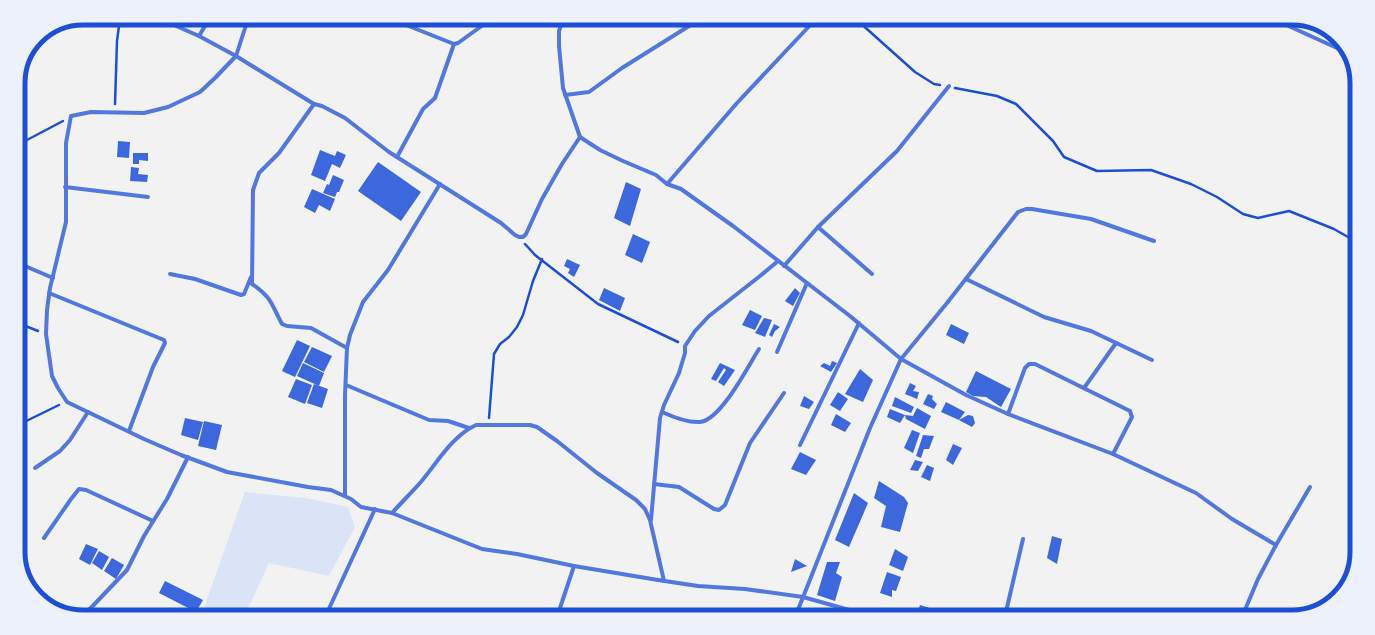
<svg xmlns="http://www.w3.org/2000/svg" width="1375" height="635" font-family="'Roboto Condensed',sans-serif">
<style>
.green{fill:#dbe4f7}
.building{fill:#3d67dc}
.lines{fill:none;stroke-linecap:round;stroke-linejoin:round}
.path{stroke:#1d4ed8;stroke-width:2.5}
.minor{stroke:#5277de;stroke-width:4}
.rim{fill:none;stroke:#1d4ed8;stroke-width:5}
</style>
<rect width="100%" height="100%" fill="#f2f2f2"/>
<!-- green -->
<polygon class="green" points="245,492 306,498 348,507 355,527 329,576 269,563 246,613 202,613"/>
<!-- building -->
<g class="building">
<polygon points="118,141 130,142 129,158 117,157"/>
<polygon points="320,150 335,156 337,151 346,155 340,168 332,164 325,181 311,175"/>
<polygon points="133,153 148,153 148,161 139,160 139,164 133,164"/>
<polygon points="378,162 421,192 401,221 358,191"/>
<polygon points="131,167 139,168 138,174 148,175 147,182 130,181"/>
<polygon points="333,175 344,180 339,192 337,192 335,197 323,193 327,184 329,185"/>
<polygon points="626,182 641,189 630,226 614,218"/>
<polygon points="312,189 335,199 330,211 319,205 315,213 304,207"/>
<polygon points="633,234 650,242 642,263 625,255"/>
<polygon points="567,259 580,265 574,277 568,273 570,269 564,266"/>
<polygon points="604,288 625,298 620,311 599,300"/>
<polygon points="795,288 800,293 793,306 785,301"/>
<polygon points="750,310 762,316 755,330 742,325"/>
<polygon points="764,318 772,320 765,337 755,333"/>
<polygon points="774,324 780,327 775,331 772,337 769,335"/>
<polygon points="951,324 969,333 964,344 946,335"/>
<polygon points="297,340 310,346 295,377 282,371"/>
<polygon points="312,347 332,356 324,372 304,362"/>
<polygon points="832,361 837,363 831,372 820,366 824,363 830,366"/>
<polygon points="303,363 324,373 319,386 297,376"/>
<polygon points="720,363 735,370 724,386 718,382 726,370 724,368 716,381 711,379"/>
<polygon points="860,369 873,380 863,402 845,394"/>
<polygon points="976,371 1011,389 1001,407 986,397 973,396 966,392"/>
<polygon points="296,379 312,385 305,404 288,397"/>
<polygon points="910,383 916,386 913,391 919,392 917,399 905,394"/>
<polygon points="314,384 328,389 322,408 307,403"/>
<polygon points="838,392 848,399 840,411 830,405"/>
<polygon points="928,394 933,396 932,399 937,404 934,409 923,404"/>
<polygon points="804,396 814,402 809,409 800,406"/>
<polygon points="895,397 914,407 911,413 892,406"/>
<polygon points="946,402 965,412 959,420 941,412"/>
<polygon points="917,408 931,416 925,429 906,419 905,415 913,416"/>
<polygon points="890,409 905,415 900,423 887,417"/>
<polygon points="836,414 851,423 845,432 831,425"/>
<polygon points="968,415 973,416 975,423 972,427 959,420"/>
<polygon points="185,418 203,422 198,440 181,435"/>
<polygon points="204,421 222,425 216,450 198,446"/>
<polygon points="912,430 920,433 913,453 904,448"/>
<polygon points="923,435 934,436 929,449 924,449 921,458 916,456"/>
<polygon points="953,444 962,448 953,465 946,460"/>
<polygon points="800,452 816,460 806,475 791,469"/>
<polygon points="915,460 923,462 918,471 910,470"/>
<polygon points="927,465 934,468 930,481 921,477"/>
<polygon points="879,481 904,497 908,503 900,532 881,527 886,506 874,498"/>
<polygon points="854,493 868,503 849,547 835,540"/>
<polygon points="1052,536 1062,539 1057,564 1047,558"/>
<polygon points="86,544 98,549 90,565 79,559"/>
<polygon points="895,549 908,557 903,571 889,565"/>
<polygon points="99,551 109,557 102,570 92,563"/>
<polygon points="112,558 124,565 116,579 104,571"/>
<polygon points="795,559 807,566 791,572"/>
<polygon points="827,562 840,562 836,573 842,577 835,601 817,595"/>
<polygon points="887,572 901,577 896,591 892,590 892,597 880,593"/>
<polygon points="165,581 203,600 196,612 159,593"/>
<polygon points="50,603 63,609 61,612 58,612 49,605"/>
<polygon points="920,605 936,610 935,616 917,615"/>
<polygon points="178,608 188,612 176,612"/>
</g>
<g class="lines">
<!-- path -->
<g class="path">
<polyline points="858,21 915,72 934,84 940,85"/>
<polyline points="955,88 997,96 1016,104 1053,141 1064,157 1097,171 1151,170 1191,184 1217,197 1243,214 1258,218 1289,211 1334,229 1355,241"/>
<polyline points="115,104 117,41 120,18"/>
<polyline points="18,142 25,141 63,121"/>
<polyline points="525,244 535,255 598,304 678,342"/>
<polyline points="18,323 38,331"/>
<polyline points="489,418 494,354 500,344 509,337 517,327 523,315 533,281 542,259"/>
<polyline points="18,425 59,405"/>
</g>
<!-- minor -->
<g class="minor">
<polyline points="158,18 199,36 236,56 314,104 322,106 345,118 389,152 501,223 515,235 519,237 523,237 526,234 542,199 562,164 580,137"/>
<polyline points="248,19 236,56 215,78 200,92 168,107 144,113 91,112 71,116 66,143 66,222 50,288 47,310 46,334 52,376 58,388 67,402 144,439 181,455 227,472 308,487 331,490 351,499 361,507 392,513 482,549 517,554 574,566 658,580 698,586 745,589 803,597 867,615"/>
<polyline points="391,19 454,44 458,43 490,20"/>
<polyline points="563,20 559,31 559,46 563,88 580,137 600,150 623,161 656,175 667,184 681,189 733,226 850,316 901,359 966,395 1008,414 1113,454 1196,493 1232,519 1276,545"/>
<polyline points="1282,23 1348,53"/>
<polyline points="199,36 209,19"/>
<polyline points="565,95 589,92 622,68 697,21"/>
<path d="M314 104 279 153 259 173 253 190 252 284C272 297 272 306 282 324L287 326 311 328 347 348"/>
<polyline points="397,157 423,109 435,98 454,44"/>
<polyline points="667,184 737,103 814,21"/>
<polyline points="65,187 148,197"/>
<polyline points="818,227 872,274"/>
<polyline points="18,263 53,278"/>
<polyline points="784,266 818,227 897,151 949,86"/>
<polyline points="170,274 195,279 241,295 244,294 251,277"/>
<polyline points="966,279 1044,317 1091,331 1152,360"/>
<polyline points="49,293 164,340 165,343 153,367 129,431"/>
<polyline points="777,352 807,283"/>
<polyline points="346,385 429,420 448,421 469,428"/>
<polyline points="1084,388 1116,343"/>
<path d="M662 412C673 417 687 423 700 422 721 420 748 366 759 349"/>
<polyline points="1008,414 1025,368 1029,364 1035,364 1130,411 1132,417 1113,454"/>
<polyline points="800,445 859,323"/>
<polyline points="35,468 60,451 70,440 88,412"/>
<polyline points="654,484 679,487 714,509 719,510 725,505 750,443 784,393"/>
<polyline points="345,496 345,395 347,348 350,335 363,302 388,270 440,184"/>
<path d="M392 513C401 503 411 493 420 483 437 463 452 436 476 425H530L537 427 557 441 597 473 636 500 645 509 650 520 664 581"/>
<polyline points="651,520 660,418 664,405 679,373 685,353 685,346 695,331 709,316 760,276 778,261"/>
<polyline points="44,538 71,499 79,489 86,490 153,521"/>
<polyline points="87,612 127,570 144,536 167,499 188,457"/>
<polyline points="327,613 375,509"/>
<polyline points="558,614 574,566"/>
<polyline points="796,615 870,428 901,359 947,303 1018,212 1026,209 1032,209 1091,219 1154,241"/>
<polyline points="1005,616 1023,539"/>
<polyline points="1242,617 1258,579 1276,545 1310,487"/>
</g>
</g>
<!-- crop -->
<path d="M0 0H1375V635H0ZM83 25H1292A58 58 0 0 1 1350 83V552A58 58 0 0 1 1292 610H83A58 58 0 0 1 25 552V83A58 58 0 0 1 83 25Z" fill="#edf1fc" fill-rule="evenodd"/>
<path class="rim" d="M83 25H1292A58 58 0 0 1 1350 83V552A58 58 0 0 1 1292 610H83A58 58 0 0 1 25 552V83A58 58 0 0 1 83 25Z"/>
</svg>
